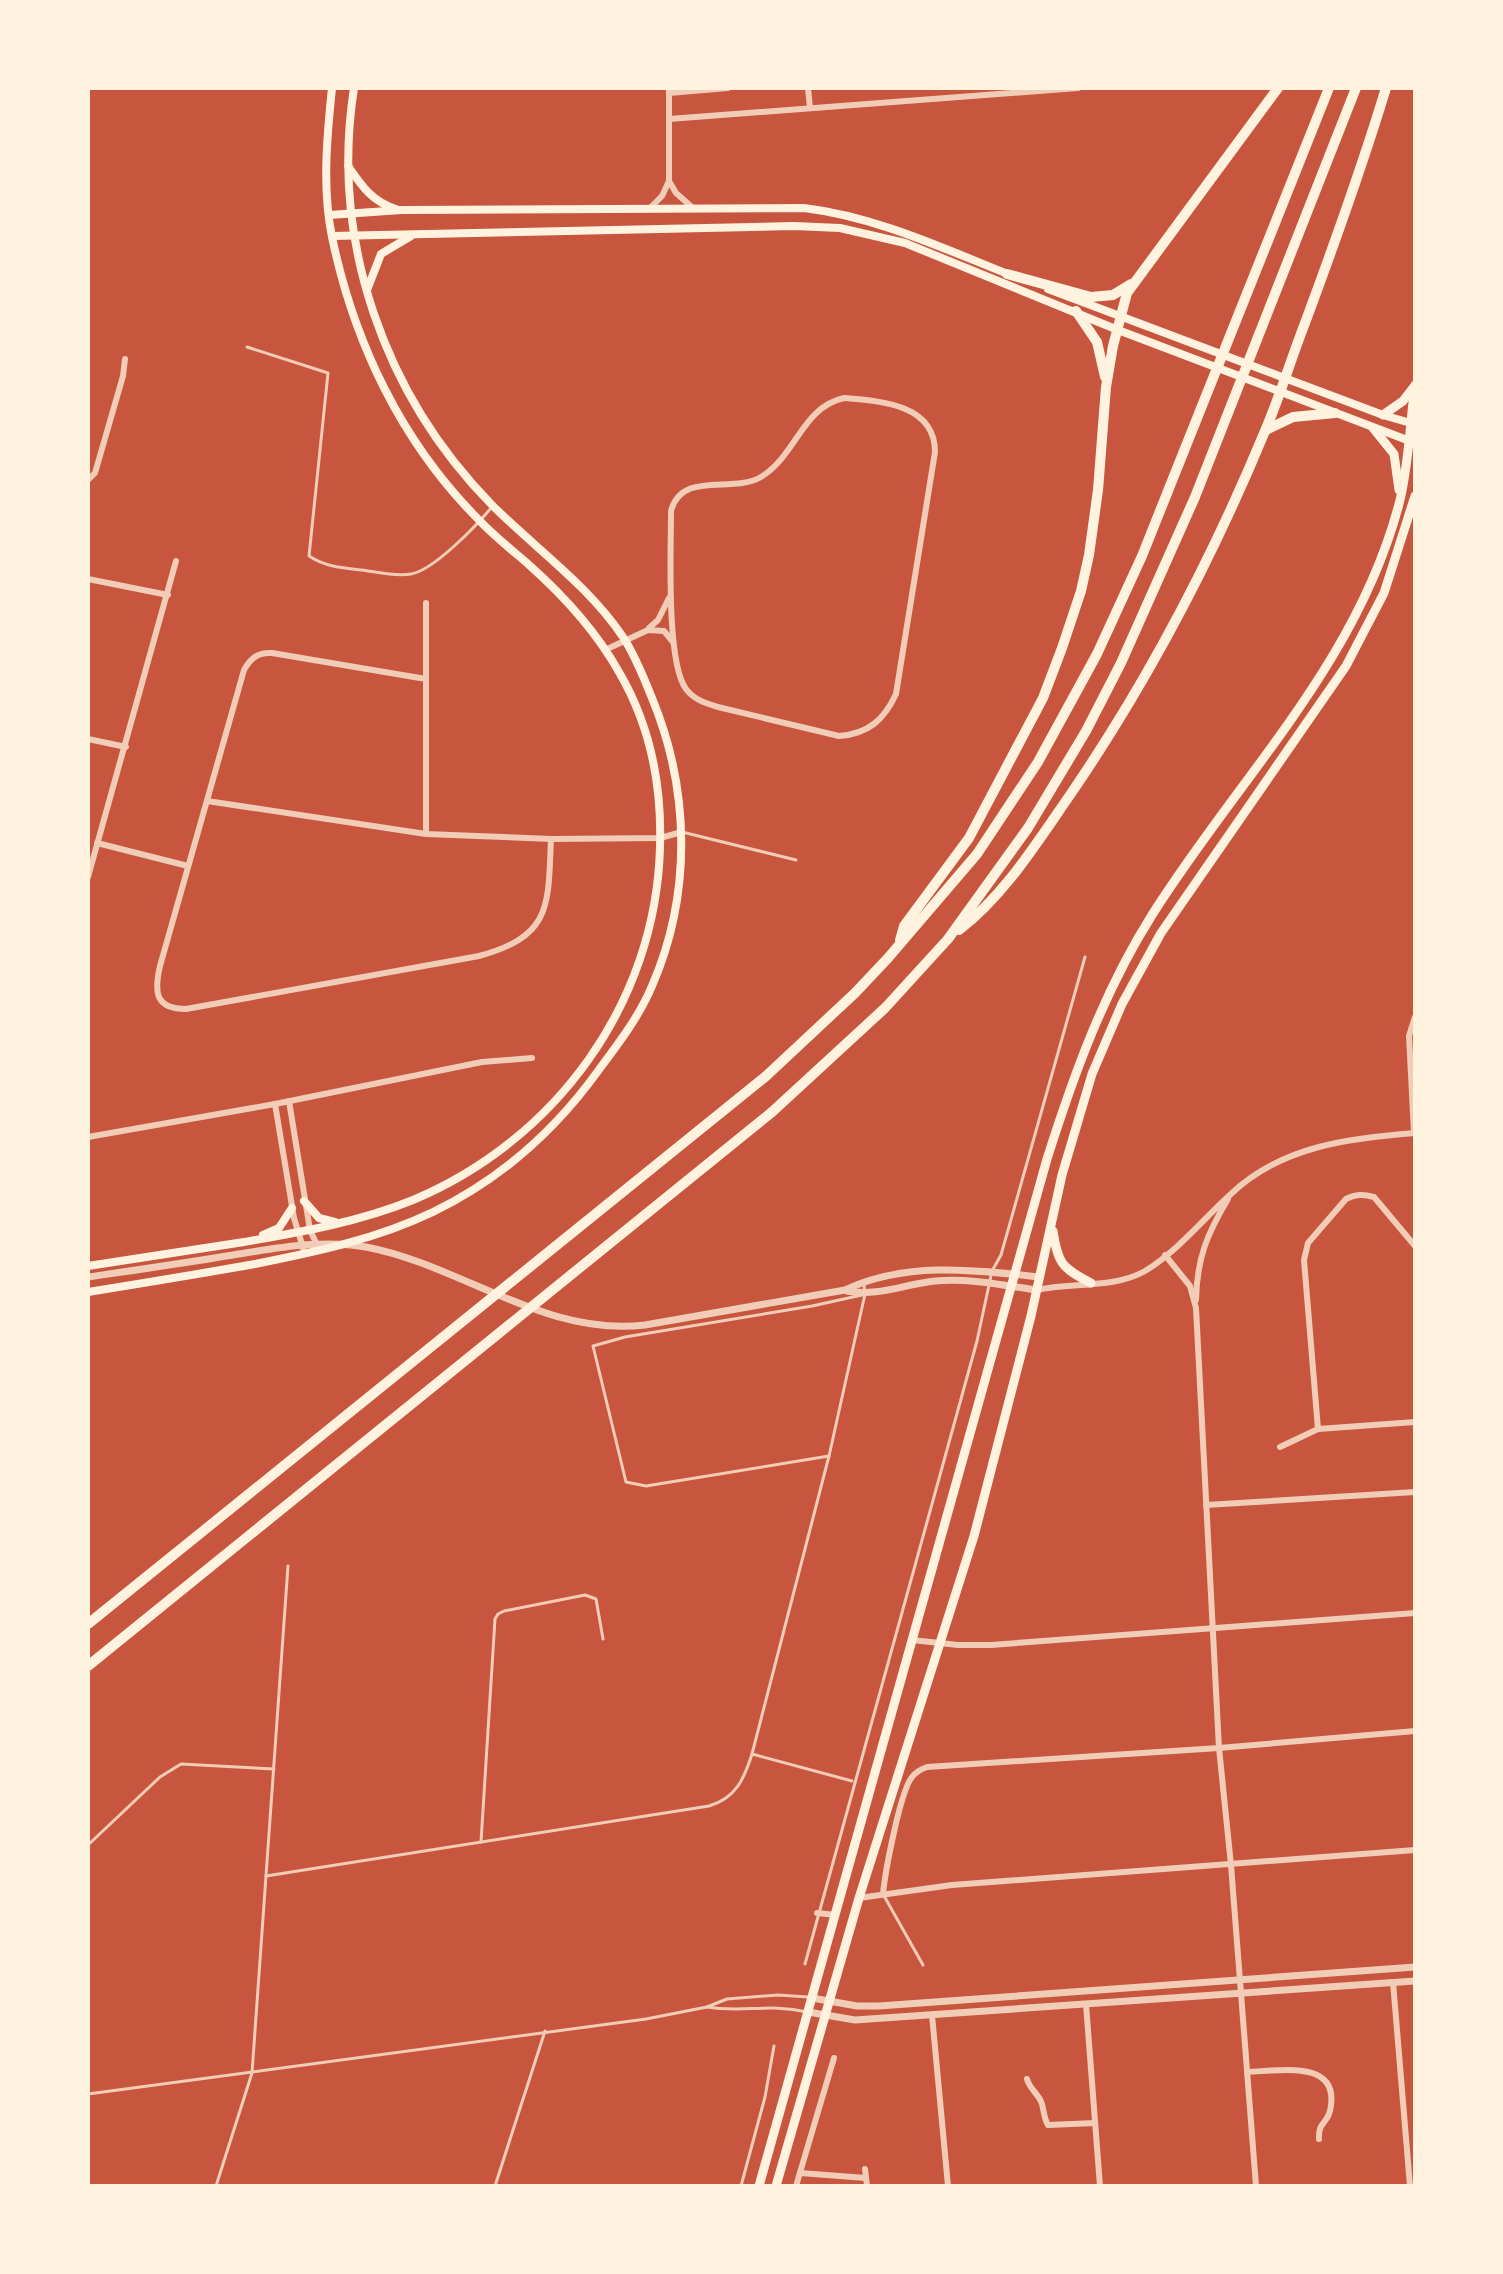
<svg xmlns="http://www.w3.org/2000/svg" width="1503" height="2274" font-family="'Alegreya Sans',sans-serif">
<style>
.lines{fill:none;stroke-linecap:round;stroke-linejoin:round}
.service{stroke:#f1ccb7;stroke-width:3}
.minor{stroke:#f1ccb7;stroke-width:6}
.tertiary{stroke:#f1ccb7;stroke-width:7}
.secondary{stroke:#fff3e0;stroke-width:8}
.primary{stroke:#fff3e0;stroke-width:9}
.motorway{stroke:#fff3e0;stroke-width:10}
</style>
<rect width="100%" height="100%" fill="#c8553d"/>
<g class="lines">
<!-- service -->
<g class="service">
<path d="M247 347 328 373 309 556C326 567 342 568 362 570 377 572 396 577 411 574 434 570 476 526 491 508"/>
<polyline points="682,832 796,860"/>
<polyline points="829,1456 646,1486 626,1482 593,1346 625,1337 812,1306 862,1295"/>
<polyline points="752,1754 852,1781"/>
<polyline points="481,1842 495,1619 498,1614 504,1611 585,1595 596,1599 603,1639"/>
<polyline points="88,1845 160,1777 181,1764 274,1769"/>
<path d="M266 1876 709 1806C736 1798 744 1779 752 1754L829 1456 865 1294 864 1285"/>
<polyline points="883,1894 923,1965"/>
<polyline points="805,1964 977,1341 992,1271 1001,1255 1085,957"/>
<path d="M707 2007C742 2013 769 2003 807 2012"/>
<polyline points="88,2094 646,2019 707,2007 727,1999 778,1995 808,1997"/>
<polyline points="216,2186 252,2073 288,1566"/>
<polyline points="495,2186 545,2031"/>
<polyline points="741,2186 765,2097 774,2046"/>
</g>
<!-- minor -->
<g class="minor">
<polyline points="808,88 810,108"/>
<polyline points="669,93 728,88"/>
<polyline points="669,119 1078,88"/>
<polyline points="669,181 676,193 693,208"/>
<polyline points="649,209 662,196 669,181 669,88"/>
<path d="M844 398C880 401 935 404 935 452L896 694C884 720 868 734 839 736L718 707C706 703 694 700 686 689 666 662 671 548 671 511 682 470 732 494 761 477 796 456 802 407 844 398Z"/>
<polyline points="88,480 95,473 123,376 125,359"/>
<polyline points="88,579 168,595"/>
<polyline points="649,628 658,620 669,598"/>
<polyline points="605,650 648,630 664,631 673,642"/>
<path d="M426 679 272 653C258 652 251 658 244 670L160 966C154 992 155 1009 186 1009L479 956C552 936 548 906 551 839"/>
<polyline points="88,739 126,747"/>
<polyline points="207,801 426,834 551,839 660,838 682,832"/>
<polyline points="426,834 426,603"/>
<polyline points="97,843 188,866"/>
<polyline points="88,877 176,561"/>
<polyline points="289,1101 310,1230 318,1247"/>
<polyline points="275,1104 294,1218 305,1254"/>
<polyline points="1414,1133 1409,1036 1415,1017"/>
<polyline points="88,1137 275,1104 482,1062 532,1058"/>
<polyline points="1165,1255 1190,1286 1196,1308 1219,1748 1231,1865 1256,2186"/>
<path d="M1037 1290C1070 1282 1114 1289 1145 1271 1178 1251 1204 1218 1232 1193 1282 1146 1350 1138 1415 1133"/>
<path d="M1196 1300C1197 1258 1207 1234 1228 1199"/>
<path d="M1318 1429 1304 1260 1308 1243 1346 1199C1356 1194 1363 1194 1374 1197L1415 1246"/>
<polyline points="1280,1447 1318,1429 1415,1422"/>
<polyline points="1206,1505 1415,1492"/>
<polyline points="912,1640 958,1645 991,1645 1415,1613"/>
<path d="M883 1894C885 1873 900 1792 912 1777 916 1772 921 1769 927 1767L1219 1748 1415 1731"/>
<polyline points="859,1898 952,1885 1415,1850"/>
<polyline points="817,1913 836,1915"/>
<polyline points="1393,1982 1410,2186"/>
<polyline points="1086,2004 1100,2186"/>
<polyline points="932,2015 948,2186"/>
<path d="M1247 2072C1278 2071 1342 2058 1330 2111 1327 2124 1318 2122 1319 2139"/>
<path d="M1027 2079C1030 2090 1039 2094 1042 2104 1044 2112 1044 2118 1048 2125L1095 2123"/>
<polyline points="865,2169 867,2186"/>
<polyline points="800,2173 866,2178"/>
<polyline points="796,2186 834,2058"/>
</g>
<!-- tertiary -->
<g class="tertiary">
<path d="M88 1277C136 1270 185 1263 233 1255 277 1248 321 1239 366 1247 461 1265 545 1337 645 1325L845 1290C906 1261 975 1270 1039 1277"/>
<path d="M847 1291C877 1297 905 1284 935 1281 969 1278 1003 1285 1036 1290"/>
<polyline points="812,1998 857,2006 879,2006 1415,1967"/>
<polyline points="808,2012 855,2020 1415,1981"/>
</g>
<!-- secondary -->
<g class="secondary">
<path d="M348 166C361 185 372 202 396 209"/>
<path d="M329 215 402 210 804 208C878 217 944 249 1013 276"/>
<polyline points="332,236 794,226 840,228 905,243 1118,330 1415,443"/>
<polyline points="1048,289 1383,415 1414,424"/>
<polyline points="367,290 381,254 411,236"/>
<polyline points="304,1201 319,1218 335,1222"/>
<polyline points="263,1235 279,1228 292,1208"/>
<path d="M88 1266C140 1258 192 1250 244 1242 301 1232 359 1222 413 1200 556 1140 656 1003 660 847 662 786 650 725 619 672 596 631 563 595 528 564 512 550 494 536 479 520 402 443 354 343 332 237 322 189 327 136 332 88"/>
<path d="M88 1292C144 1283 199 1274 255 1264 315 1252 377 1239 433 1212 501 1179 554 1132 598 1071 618 1044 639 1017 652 986 692 894 690 790 652 698 644 678 635 655 623 637 588 585 536 549 492 505 384 395 330 241 354 88"/>
</g>
<!-- primary -->
<g class="primary">
<polyline points="1383,415 1403,401 1413,388"/>
<polyline points="1373,428 1394,454 1399,490"/>
<path d="M1053 1231C1058 1264 1062 1268 1091 1283"/>
<path d="M759 2186 1047 1159C1074 1074 1104 991 1152 915 1239 777 1359 662 1400 500 1409 462 1410 423 1415 385"/>
<polyline points="776,2186 859,1898 974,1536 1031,1316 1062,1175 1092,1074 1122,1004 1161,933 1346,666 1384,593 1415,496"/>
</g>
<!-- motorway -->
<g class="motorway">
<polyline points="1007,274 1091,297 1113,295 1131,284"/>
<polyline points="1076,311 1097,342 1105,377"/>
<polyline points="1266,430 1293,417 1335,413"/>
<path d="M959 930C1004 896 1038 841 1070 795 1148 681 1212 559 1265 431 1280 396 1291 359 1305 323 1334 245 1362 167 1386 88"/>
<polyline points="900,940 904,926 969,838 1043,698 1062,648 1081,591 1089,555 1098,490 1106,387 1113,346 1127,293 1278,88"/>
<polyline points="88,1624 765,1077 855,993 888,958 977,854 1038,762 1097,654 1142,556 1329,88"/>
<polyline points="88,1666 772,1112 885,1008 948,939 1028,828 1086,731 1121,663 1195,497 1356,88"/>
</g>
</g>
<!-- border -->
<rect width="1503" height="2274" fill="none" stroke="#fff3e0" stroke-width="180"/>
</svg>
